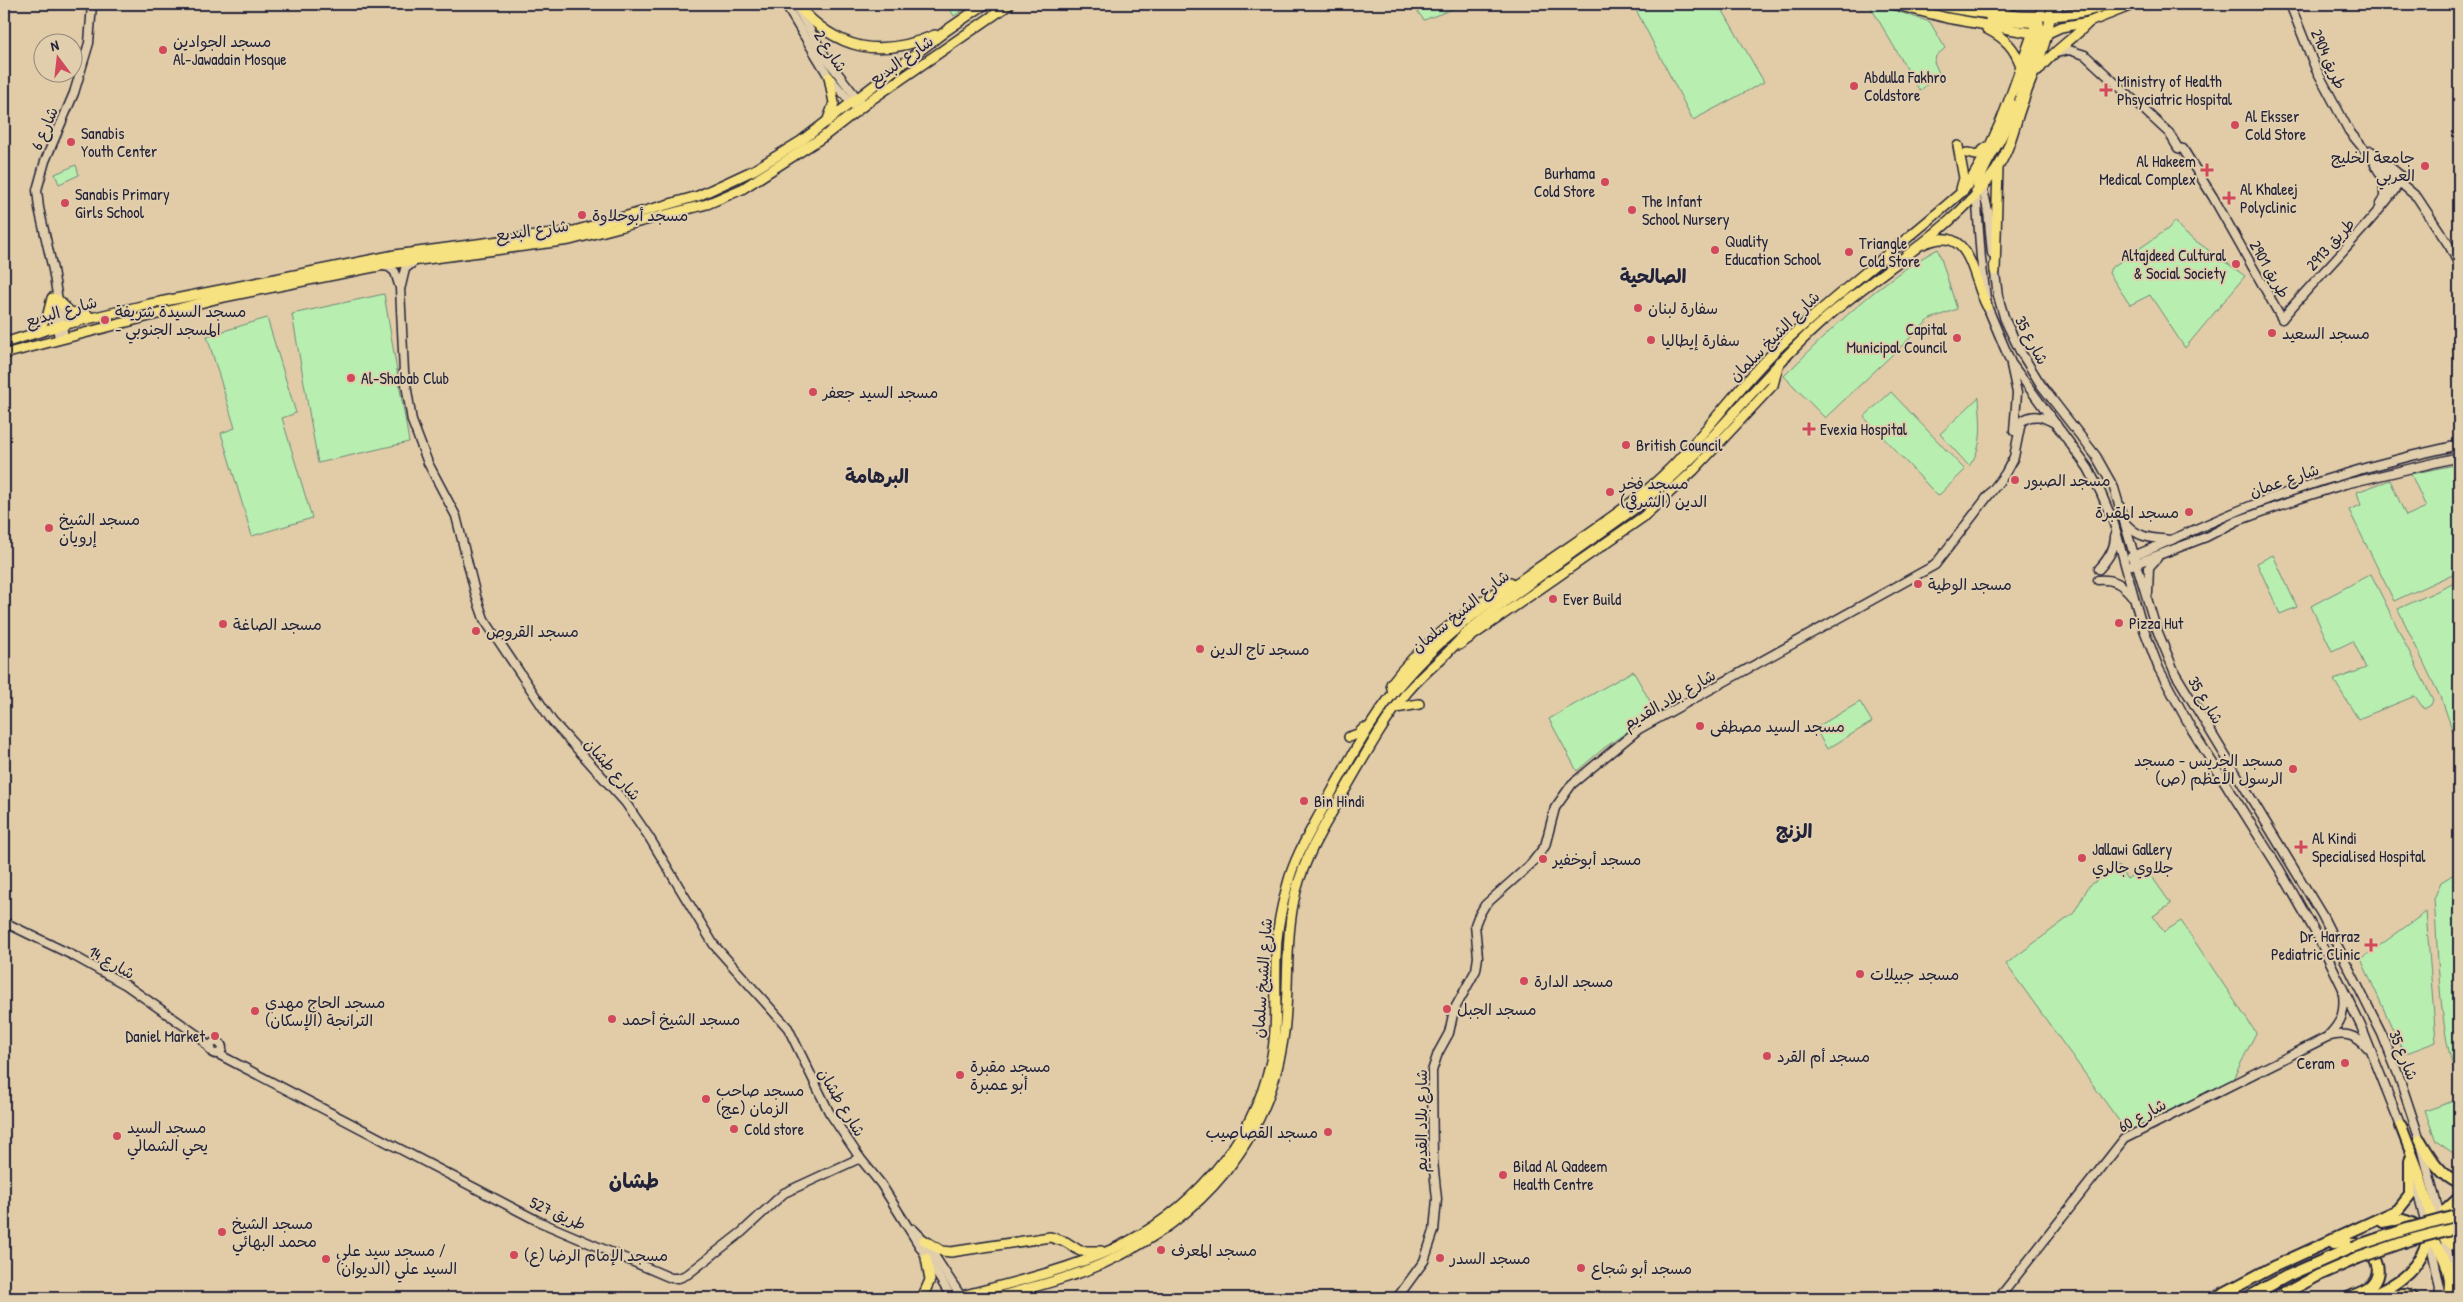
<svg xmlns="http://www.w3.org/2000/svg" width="2463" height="1302" font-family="'Patrick Hand','Playpen Sans Arabic',sans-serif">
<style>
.green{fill:#b8efb1;stroke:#6d8876}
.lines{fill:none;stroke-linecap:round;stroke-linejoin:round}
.secondary-casing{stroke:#22223b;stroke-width:11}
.primary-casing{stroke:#22223b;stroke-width:12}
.highway-casing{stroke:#22223b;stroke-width:14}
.secondary{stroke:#e1ceac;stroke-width:8}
.primary{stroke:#f7e281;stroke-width:9}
.highway{stroke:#f7e281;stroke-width:10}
.highway-bridge-casing{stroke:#22223b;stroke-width:14;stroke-linecap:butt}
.highway-bridge{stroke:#f7e281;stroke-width:10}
.poi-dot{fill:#d1495b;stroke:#e1ceac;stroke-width:2}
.labels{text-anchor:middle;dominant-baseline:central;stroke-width:4;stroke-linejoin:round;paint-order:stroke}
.poi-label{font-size:16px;fill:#22223b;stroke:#e1ceac;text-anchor:start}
.street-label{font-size:16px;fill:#22223b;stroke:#e1ceac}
.quarter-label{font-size:19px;font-weight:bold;fill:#22223b;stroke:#e1ceac}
.district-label{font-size:21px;font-weight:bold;fill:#22223b;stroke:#e1ceac}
</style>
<rect width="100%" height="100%" fill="#e1cca7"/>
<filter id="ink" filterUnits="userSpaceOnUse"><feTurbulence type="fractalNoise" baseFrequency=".02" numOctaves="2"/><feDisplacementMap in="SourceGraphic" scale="10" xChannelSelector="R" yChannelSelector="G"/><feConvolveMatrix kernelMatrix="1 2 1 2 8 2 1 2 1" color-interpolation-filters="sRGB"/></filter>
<g filter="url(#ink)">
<!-- green -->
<g class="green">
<polygon points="947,4 972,4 954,16"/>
<polygon points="1412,4 1466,4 1424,20"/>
<polygon points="1633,4 1719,4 1764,82 1693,120"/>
<polygon points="1869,4 1875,4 1930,22 1945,48 1936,56 1934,62 1939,73 1920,91"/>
<polygon points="76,165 79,175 59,184 55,174"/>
<polygon points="2175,221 2183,232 2245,276 2185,348 2150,295 2130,305 2109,273 2111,268 2168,229"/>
<path d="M1938 249 1957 309 1930 319 1825 418 1784 376C1832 329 1879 280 1938 249Z"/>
<polygon points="384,294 409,442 318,463 292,314"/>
<polygon points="267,318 296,413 282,418 312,518 252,536 221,433 235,428 207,336"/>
<polygon points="1891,392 1965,470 1938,496 1864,417"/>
<path d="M1979 397C1980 422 1985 445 1969 466L1940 434Z"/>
<polygon points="2459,464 2459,571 2394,601 2349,510 2361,505 2357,492 2390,480 2406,516 2426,507 2411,474"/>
<polygon points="2273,555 2297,607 2280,614 2257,563"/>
<polygon points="2371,574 2433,700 2431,705 2424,709 2415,696 2358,719 2334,680 2366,668 2353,641 2332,651 2311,606"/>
<polygon points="2459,581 2459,741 2452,729 2443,703 2398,609"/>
<polygon points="1633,671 1656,712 1604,748 1577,771 1549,719"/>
<polygon points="1860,702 1872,722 1827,749 1815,728"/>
<polygon points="2118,866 2127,879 2145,867 2171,904 2153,916 2164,932 2181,921 2256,1033 2233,1079 2127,1132 2006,964 2073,914 2089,886"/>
<path d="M2459 871V1086C2438 1029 2439 960 2434 899L2441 882Z"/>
<polygon points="2426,912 2436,1042 2404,1054 2361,959"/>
<polygon points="2459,1099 2459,1157 2436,1141 2425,1111"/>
</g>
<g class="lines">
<defs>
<g id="secondary">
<polyline points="785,4 829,77 854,106"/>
<polyline points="2290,4 2315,67 2349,131 2372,159 2417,197 2450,247 2459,265"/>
<polyline points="797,8 826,58 860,102"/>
<polyline points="2056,14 2059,4"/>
<polyline points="2039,15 2044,4"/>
<path d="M2055 53 2069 50 2085 55 2169 133 2178 148 2183 149 2213 197 2282 319C2298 297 2403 191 2402 176"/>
<polyline points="2371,151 2401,176"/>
<polyline points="2375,165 2384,180 2384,196"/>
<polyline points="1982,185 1988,211 1992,253"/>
<polyline points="1976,191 1981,259 1987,306 2011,363 2088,468 2101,493 2114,524 2140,619 2159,669 2192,730 2280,870 2318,937 2361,1026 2402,1129"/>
<polyline points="2380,204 2397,179 2400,178"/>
<polyline points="383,266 389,267 395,272 400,288 404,372 412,421 428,463 456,516 476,596 484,619 552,721 625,802 649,837 714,945 788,1028 829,1112 860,1158 881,1184 952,1298"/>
<polyline points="1994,266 1998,296 2005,320 2020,351 2041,385 2096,456 2114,488 2155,625 2175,673 2322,915 2382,1034 2398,1074 2420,1140 2441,1221"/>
<polyline points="401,286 405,269 415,261"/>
<polyline points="52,303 59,338"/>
<polyline points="64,337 53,270 39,208 37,190 45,161 74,93 89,43 92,4"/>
<polyline points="2011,365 2017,393 2014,431"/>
<path d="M2126 524C2140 539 2152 538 2171 540"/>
<path d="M2131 557C2171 541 2210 522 2250 506 2318 480 2388 460 2459 445"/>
<polyline points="2132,565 2206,537 2237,521 2298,499 2345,484 2459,457"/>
<path d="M2099 569C2108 559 2115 549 2115 536"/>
<path d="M2098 580C2113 579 2122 583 2132 596"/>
<polyline points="2148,593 2149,567 2157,558"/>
<polyline points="4,922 74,956 126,985 200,1037 209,1048"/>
<path d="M2328 1036C2342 1022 2345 1012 2343 993"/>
<circle cx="216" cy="1048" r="6"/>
<polyline points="218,1054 540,1222 671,1278 679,1278 688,1274 742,1232 784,1193 860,1158"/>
<polyline points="2413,1172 2427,1229"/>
<polyline points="913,1229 924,1240 962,1298"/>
<polyline points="2444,1237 2456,1284 2456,1298"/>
<polyline points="2430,1240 2440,1288 2439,1298"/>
<path d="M1397 1298 1424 1261 1434 1231 1437 1199 1433 1161 1432 1071 1438 1053 1449 1033 1454 1010 1476 970 1478 957 1475 925 1478 917 1485 905 1531 864 1545 846 1555 808 1572 784 1639 729 1935 565 2005 474 2014 457 2021 422C2033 412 2044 417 2056 424"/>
<path d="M1999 1298 2124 1139 2327 1037C2344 1032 2356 1034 2367 1048"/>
</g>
<g id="primary">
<path d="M796 4C837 50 879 59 935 35"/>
<polyline points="1893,4 1947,18 2032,33 2048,33 2061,27 2089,22 2135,4"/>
<path d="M1932 4C1979 15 2062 25 2108 4"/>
<polyline points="1990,12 2013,4"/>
<polyline points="1990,19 2039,23"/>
<path d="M1987 29C2005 38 2014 47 2021 66"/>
<path d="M2038 71C2052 51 2073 40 2089 22"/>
<polyline points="2019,107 2022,84 2041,28"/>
<polyline points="827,122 834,103 829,77"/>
<polyline points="1958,146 1964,178 1961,189"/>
<polyline points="1967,153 1977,155 1986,148"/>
<path d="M1976 191C1983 160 2009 136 2012 104"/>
<path d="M1923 244C1971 222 1971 275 1987 306"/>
<polyline points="1995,271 1998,167"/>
<polyline points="57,299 70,312 88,315"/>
<polyline points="34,332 47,318 52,298"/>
<polyline points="4,343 62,325 150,304 395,255 574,231 698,196 754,170 801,141 947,30 985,4"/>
<polyline points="4,354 219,298 389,264 570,240 707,204 742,189 823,137 872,99 1010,4"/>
<polyline points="1459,645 1643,517 1694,470 1773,385 1779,362"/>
<path d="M1393 693 1391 684C1422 642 1468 612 1510 582"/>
<polyline points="1396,708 1419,704"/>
<polyline points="1349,737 1358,734 1364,728"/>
<polyline points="924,1240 942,1251 951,1252 1050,1237 1066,1242 1080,1251 1101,1251"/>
<polyline points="922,1298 930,1280 926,1258"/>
<path d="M954 1298C1007 1284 1062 1272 1113 1249 1188 1215 1254 1142 1271 1061 1278 1028 1275 991 1276 958 1276 935 1281 909 1287 887 1294 858 1309 834 1323 808 1346 766 1368 724 1398 687 1464 607 1561 558 1641 495 1693 453 1729 396 1776 350 1836 293 1902 245 1964 190 2001 138 2017 75 2039 15"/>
<path d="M993 1298C1029 1288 1067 1279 1102 1264 1202 1219 1270 1141 1284 1032 1290 985 1284 937 1296 891 1306 853 1327 821 1346 788 1365 755 1384 721 1408 691 1420 677 1433 666 1446 654 1457 643 1466 632 1478 623 1528 582 1583 546 1635 508 1704 457 1753 384 1816 327 1872 275 1953 232 1996 170 2008 153 2013 132 2019 113 2027 88 2039 64 2046 38 2049 27 2050 15 2053 4"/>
</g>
<g id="highway">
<polyline points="2401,1126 2417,1168 2433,1222 2444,1237 2459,1249"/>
<path d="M2420 1140C2430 1157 2440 1175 2459 1183"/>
<path d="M2383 1222C2391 1220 2399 1218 2406 1221 2434 1230 2457 1270 2448 1298"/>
<polyline points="2439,1227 2445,1211 2459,1198"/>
<path d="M2334 1244C2342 1243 2351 1241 2358 1244 2376 1250 2386 1274 2369 1288 2363 1292 2354 1295 2348 1298"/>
<polyline points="2380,1295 2406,1294 2413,1298"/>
<path d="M2367 1297C2401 1284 2421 1268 2431 1231"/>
<polyline points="2215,1298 2275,1266 2398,1210 2410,1195 2410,1160"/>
<polyline points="2247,1298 2287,1276 2353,1247"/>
<polyline points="2276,1298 2319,1275 2358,1258"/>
</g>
</defs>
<!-- secondary casing -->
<use href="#secondary" class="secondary-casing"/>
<!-- primary casing -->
<use href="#primary" class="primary-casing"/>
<!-- highway casing -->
<use href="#highway" class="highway-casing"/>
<!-- secondary -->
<use href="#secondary" class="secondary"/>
<!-- primary -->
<use href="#primary" class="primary"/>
<!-- highway -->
<use href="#highway" class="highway"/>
<defs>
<g id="highway-bridge">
<polyline points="2353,1247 2407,1229 2459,1215"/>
<polyline points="2358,1258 2413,1239 2459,1227"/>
</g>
</defs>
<!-- highway-bridge casing -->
<use href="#highway-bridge" class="highway-bridge-casing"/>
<!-- highway-bridge -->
<use href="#highway-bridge" class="highway-bridge"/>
</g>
</g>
<!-- markers -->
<g class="poi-dot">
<circle cx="163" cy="50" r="5"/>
<circle cx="1854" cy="86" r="5"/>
<path d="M2103.5 82.5h5v5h5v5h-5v5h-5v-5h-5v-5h5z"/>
<circle cx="2235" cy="125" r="5"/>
<circle cx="71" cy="142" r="5"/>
<circle cx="2425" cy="166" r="5"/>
<path d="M2204.5 162.5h5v5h5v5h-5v5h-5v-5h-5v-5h5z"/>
<circle cx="1605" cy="182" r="5"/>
<path d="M2226.5 190.5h5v5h5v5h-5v5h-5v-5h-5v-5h5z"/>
<circle cx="65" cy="203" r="5"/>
<circle cx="1632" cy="210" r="5"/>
<circle cx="582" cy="215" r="5"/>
<circle cx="1715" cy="250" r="5"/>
<circle cx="1849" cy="252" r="5"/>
<circle cx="2236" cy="264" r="5"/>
<circle cx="1638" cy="308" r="5"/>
<circle cx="105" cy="320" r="5"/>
<circle cx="2272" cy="333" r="5"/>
<circle cx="1957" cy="338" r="5"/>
<circle cx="1651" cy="340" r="5"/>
<circle cx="351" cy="378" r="5"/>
<circle cx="813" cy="392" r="5"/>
<path d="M1806.5 421.5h5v5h5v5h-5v5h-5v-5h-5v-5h5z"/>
<circle cx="1626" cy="445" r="5"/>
<circle cx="2015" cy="480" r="5"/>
<circle cx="1610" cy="492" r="5"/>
<circle cx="2189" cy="512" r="5"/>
<circle cx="49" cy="528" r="5"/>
<circle cx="1918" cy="584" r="5"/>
<circle cx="1553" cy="599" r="5"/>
<circle cx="2119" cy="623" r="5"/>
<circle cx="223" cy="624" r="5"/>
<circle cx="476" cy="631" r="5"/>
<circle cx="1200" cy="649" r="5"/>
<circle cx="1700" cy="726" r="5"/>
<circle cx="2293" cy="769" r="5"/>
<circle cx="1304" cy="801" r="5"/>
<path d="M2298.5 839.5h5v5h5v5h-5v5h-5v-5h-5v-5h5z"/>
<circle cx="2082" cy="858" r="5"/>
<circle cx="1543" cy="859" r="5"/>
<path d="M2368.5 937.5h5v5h5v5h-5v5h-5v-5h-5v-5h5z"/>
<circle cx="1860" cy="974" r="5"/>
<circle cx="1524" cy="981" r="5"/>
<circle cx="1447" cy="1009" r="5"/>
<circle cx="255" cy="1011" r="5"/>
<circle cx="612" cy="1019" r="5"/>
<circle cx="215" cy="1036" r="5"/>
<circle cx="1767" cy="1056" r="5"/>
<circle cx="2345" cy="1063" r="5"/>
<circle cx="960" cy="1075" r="5"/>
<circle cx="706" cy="1099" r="5"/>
<circle cx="734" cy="1129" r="5"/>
<circle cx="1328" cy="1132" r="5"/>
<circle cx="117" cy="1136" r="5"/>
<circle cx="1503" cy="1175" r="5"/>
<circle cx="222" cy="1232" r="5"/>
<circle cx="1161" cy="1250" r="5"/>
<circle cx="514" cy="1255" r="5"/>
<circle cx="1440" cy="1258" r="5"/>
<circle cx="326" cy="1259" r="5"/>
<circle cx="1581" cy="1268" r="5"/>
</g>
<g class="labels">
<!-- poi labels -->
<g class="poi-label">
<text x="173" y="41">مسجد الجوادين<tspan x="173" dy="18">Al-Jawadain Mosque</tspan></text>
<text x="1864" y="77">Abdulla Fakhro<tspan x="1864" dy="18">Coldstore</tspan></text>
<text x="2117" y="81">Ministry of Health<tspan x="2117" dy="18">Phsyciatric Hospital</tspan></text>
<text x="2245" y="116">Al Eksser<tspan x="2245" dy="18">Cold Store</tspan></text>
<text x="81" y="133">Sanabis<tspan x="81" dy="18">Youth Center</tspan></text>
<text x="2415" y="157" text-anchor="end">جامعة الخليج<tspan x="2415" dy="18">العربي</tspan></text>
<text x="2196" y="161" text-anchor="end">Al Hakeem<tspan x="2196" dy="18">Medical Complex</tspan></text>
<text x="1595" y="173" text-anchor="end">Burhama<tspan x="1595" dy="18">Cold Store</tspan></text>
<text x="2240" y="189">Al Khaleej<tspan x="2240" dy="18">Polyclinic</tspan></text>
<text x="75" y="194">Sanabis Primary<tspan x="75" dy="18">Girls School</tspan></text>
<text x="1642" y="201">The Infant<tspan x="1642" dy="18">School Nursery</tspan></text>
<text x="592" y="215">مسجد أبوحلاوة</text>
<text x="1725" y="241">Quality<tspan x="1725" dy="18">Education School</tspan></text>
<text x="1859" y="243">Triangle<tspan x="1859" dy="18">Cold Store</tspan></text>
<text x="2226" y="255" text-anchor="end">Altajdeed Cultural<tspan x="2226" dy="18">&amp; Social Society</tspan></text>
<text x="1648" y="308">سفارة لبنان</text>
<text x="115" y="311">مسجد السيدة شريفة<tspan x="115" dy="18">- المسجد الجنوبي</tspan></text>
<text x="1947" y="329" text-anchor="end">Capital<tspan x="1947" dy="18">Municipal Council</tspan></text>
<text x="2282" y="333">مسجد السعيد</text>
<text x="1661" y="340">سفارة إيطاليا</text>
<text x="361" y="378">Al-Shabab Club</text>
<text x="823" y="392">مسجد السيد جعفر</text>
<text x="1820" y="429">Evexia Hospital</text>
<text x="1636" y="445">British Council</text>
<text x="2025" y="480">مسجد الصبور</text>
<text x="1620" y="483">مسجد فخر<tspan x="1620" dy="18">الدين (الشرقي)</tspan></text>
<text x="2179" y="512" text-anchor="end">مسجد المقبرة</text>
<text x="59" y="519">مسجد الشيخ<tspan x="59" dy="18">إرويان</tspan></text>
<text x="1928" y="584">مسجد الوطية</text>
<text x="1563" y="599">Ever Build</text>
<text x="2129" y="623">Pizza Hut</text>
<text x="233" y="624">مسجد الصاغة</text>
<text x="486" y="631">مسجد القروص</text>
<text x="1210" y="649">مسجد تاج الدين</text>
<text x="1710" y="726">مسجد السيد مصطفى</text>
<text x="2283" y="760" text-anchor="end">مسجد الخريس - مسجد<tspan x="2283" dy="18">الرسول الأعظم (ص)</tspan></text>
<text x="1314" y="801">Bin Hindi</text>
<text x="2312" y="838">Al Kindi<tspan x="2312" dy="18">Specialised Hospital</tspan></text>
<text x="2092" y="849">Jallawi Gallery<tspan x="2092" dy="18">جلاوي جالري</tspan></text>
<text x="1553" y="859">مسجد أبوخفير</text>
<text x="2360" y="936" text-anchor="end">Dr. Harraz<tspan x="2360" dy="18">Pediatric Clinic</tspan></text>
<text x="1870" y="974">مسجد جبيلات</text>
<text x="1534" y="981">مسجد الدارة</text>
<text x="265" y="1002">مسجد الحاج مهدي<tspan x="265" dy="18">الترانجة (الإسكان)</tspan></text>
<text x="1457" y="1009">مسجد الجبل</text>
<text x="622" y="1019">مسجد الشيخ أحمد</text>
<text x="205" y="1036" text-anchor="end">Daniel Market</text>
<text x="1777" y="1056">مسجد أم القرد</text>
<text x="2335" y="1063" text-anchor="end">Ceram</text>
<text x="970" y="1066">مسجد مقبرة<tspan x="970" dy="18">أبو عمبرة</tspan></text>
<text x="716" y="1090">مسجد صاحب<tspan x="716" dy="18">الزمان (عج)</tspan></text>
<text x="127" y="1127">مسجد السيد<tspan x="127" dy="18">يحي الشمالي</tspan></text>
<text x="744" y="1129">Cold store</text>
<text x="1318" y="1132" text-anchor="end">مسجد القصاصيب</text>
<text x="1513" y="1166">Bilad Al Qadeem<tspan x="1513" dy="18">Health Centre</tspan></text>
<text x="232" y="1223">مسجد الشيخ<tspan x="232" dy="18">محمد البهائي</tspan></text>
<text x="336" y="1250">مسجد سيد علي /<tspan x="336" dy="18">السيد علي (الديوان)</tspan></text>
<text x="1171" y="1250">مسجد المعرف</text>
<text x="524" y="1255">مسجد الإمام الرضا (ع)</text>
<text x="1450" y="1258">مسجد السدر</text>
<text x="1591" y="1268">مسجد أبو شجاع</text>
</g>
<!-- street labels -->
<g class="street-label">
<text transform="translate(831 51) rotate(57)">شارع 2</text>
<text transform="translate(2329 59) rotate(66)">طريق 2904</text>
<text transform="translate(901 60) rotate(-35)">شارع البديع</text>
<text transform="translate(44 128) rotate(-67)">شارع 6</text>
<text transform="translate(532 230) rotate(-8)">شارع البديع</text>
<text transform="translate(2330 244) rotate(-48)">طريق 2913</text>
<text transform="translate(2270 269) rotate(60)">طريق 2901</text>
<text transform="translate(61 311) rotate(-16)">شارع البديع</text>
<text transform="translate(1774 336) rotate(-45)">شارع الشيخ سلمان</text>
<text transform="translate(2032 340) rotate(62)">شارع 35</text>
<text transform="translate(2284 480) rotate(-19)">شارع عمان</text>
<text transform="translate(1460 611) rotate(-39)">شارع الشيخ سلمان</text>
<text transform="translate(1669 699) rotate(-30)">شارع بلاد القديم</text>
<text transform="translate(2206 700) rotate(59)">شارع 35</text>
<text transform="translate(613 769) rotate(49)">شارع طشان</text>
<text transform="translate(112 962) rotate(30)">شارع 14</text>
<text transform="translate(1262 978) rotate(-86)">شارع الشيخ سلمان</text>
<text transform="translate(2404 1055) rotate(68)">شارع 35</text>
<text transform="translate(842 1102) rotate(59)">شارع طشان</text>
<text transform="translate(2142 1115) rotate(-29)">شارع 60</text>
<text transform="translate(1421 1121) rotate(-90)">شارع بلاد القديم</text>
<text transform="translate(558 1213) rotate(24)">طريق 527</text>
</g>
<!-- quarter labels -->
<g class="quarter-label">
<text x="1653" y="276">الصالحية</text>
<text x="877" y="476">البرهامة</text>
<text x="1794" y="831">الزنج</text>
</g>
<!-- district labels -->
<g class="district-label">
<text x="634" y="1180">طشان</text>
</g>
</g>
<!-- margin -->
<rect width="2463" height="1302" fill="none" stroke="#e1ceac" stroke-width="20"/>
<rect x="10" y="10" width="2443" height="1282" fill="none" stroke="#22223b" stroke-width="2" filter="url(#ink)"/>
<!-- north arrow -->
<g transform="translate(58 58) rotate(345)"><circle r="24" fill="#e1ceac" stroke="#95897f"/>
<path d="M0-4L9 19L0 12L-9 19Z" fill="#d1495b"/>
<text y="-8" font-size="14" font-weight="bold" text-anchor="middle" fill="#22223b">N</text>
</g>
</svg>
